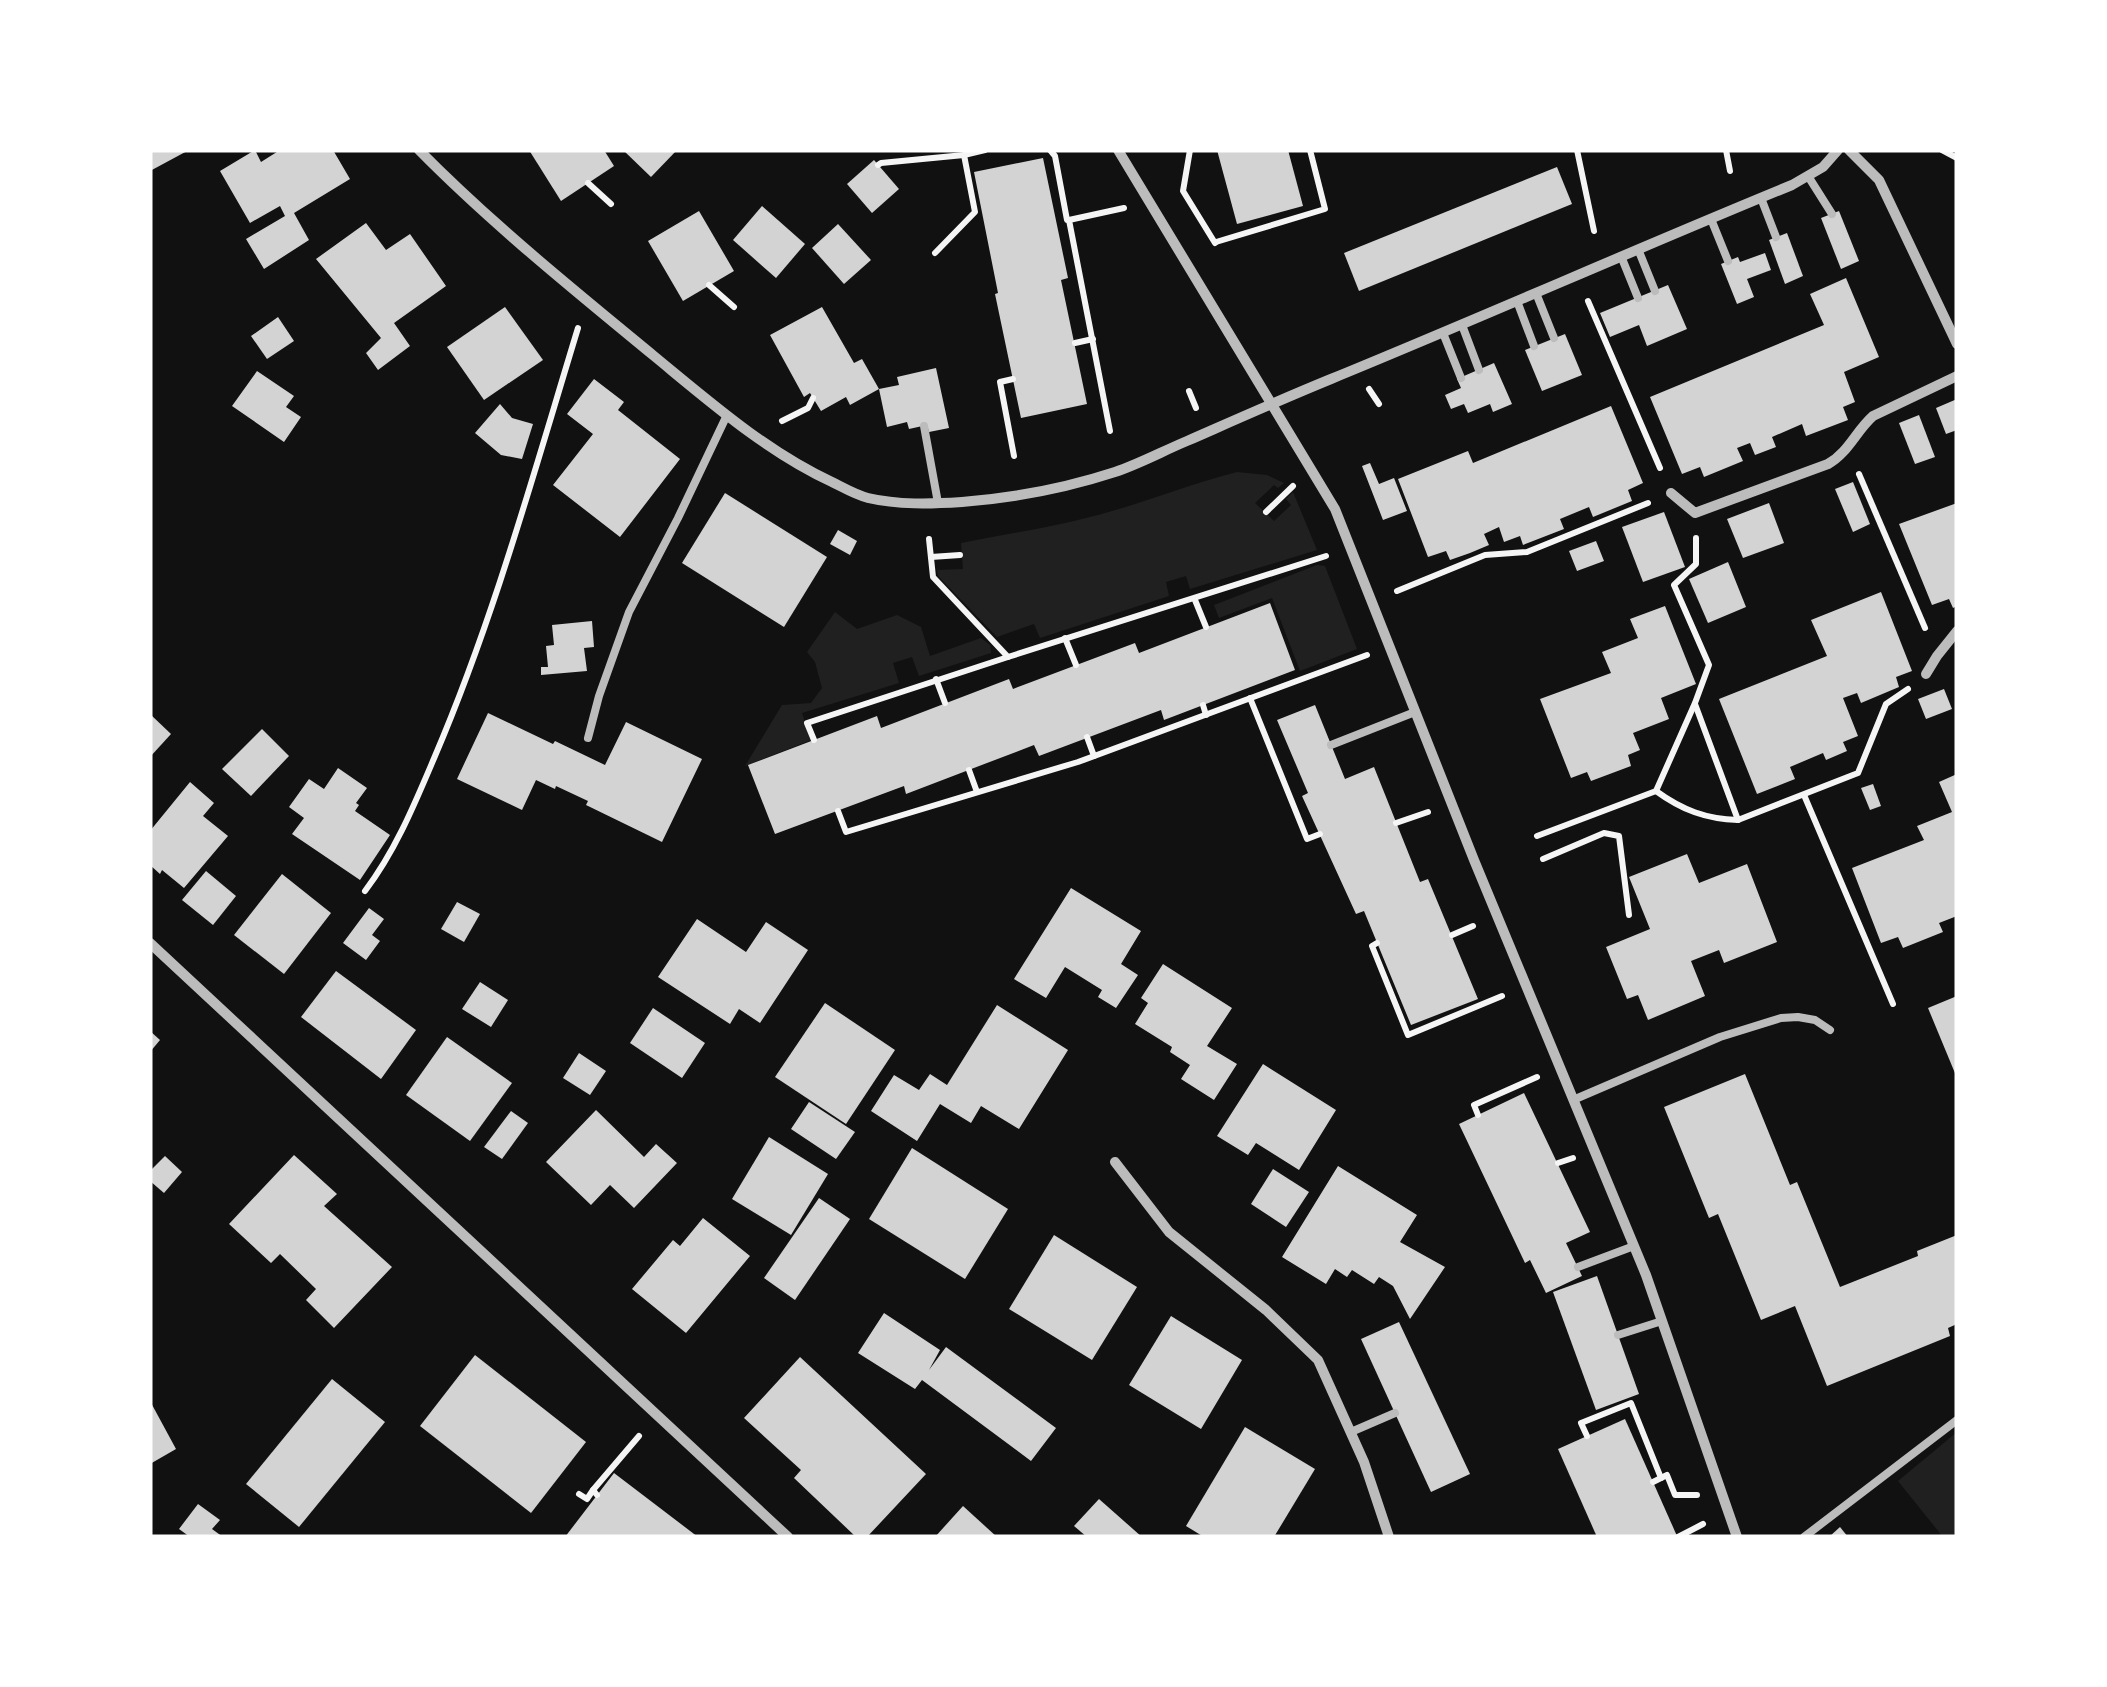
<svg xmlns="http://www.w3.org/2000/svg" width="2107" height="1687" font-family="Merriweather,serif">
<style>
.green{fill:#202020}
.building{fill:#d3d3d3}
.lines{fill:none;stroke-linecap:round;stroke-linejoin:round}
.path{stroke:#f5f5f5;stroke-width:6}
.service{stroke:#bcbcbc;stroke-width:8}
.minor{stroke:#bcbcbc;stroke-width:10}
</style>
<rect width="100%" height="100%" fill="#111"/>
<!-- green -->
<g class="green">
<path d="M1237 472 1267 475 1284 483 1278 488 1274 485 1255 503 1274 521 1291 505 1286 499 1293 492 1317 550 1190 589 1186 576 1166 582 1169 596 1040 638 1034 624 997 637 938 576 937 570 963 569 961 543C1011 533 1062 526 1112 511 1154 499 1194 483 1237 472Z"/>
<polygon points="1317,565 1325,566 1357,649 1300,671 1272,598 1219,618 1214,605"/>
<polygon points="835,612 857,629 897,615 921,627 930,656 981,638 990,645 991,653 919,676 912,657 893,663 899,683 802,713 811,740 745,766 782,705 811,703 822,688 815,662 807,652"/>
<polygon points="1957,1432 1957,1537 1943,1537 1898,1481"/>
</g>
<!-- building -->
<g class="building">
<polygon points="150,150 189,150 150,171"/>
<polygon points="255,150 261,162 280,150 333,150 350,179 294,213 309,240 264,269 246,239 285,216 280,206 250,223 220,171"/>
<polygon points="529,150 604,150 614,166 561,201"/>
<polygon points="623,150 677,150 651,177"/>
<polygon points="1217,150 1288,150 1303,206 1237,224"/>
<polygon points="1043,158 1068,278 1061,280 1087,404 1021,418 995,294 998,293 974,172"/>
<polygon points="874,160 899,189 872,213 847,184"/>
<polygon points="1557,167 1572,204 1359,291 1344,253"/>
<polygon points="762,206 805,244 776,278 733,240"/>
<polygon points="699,211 734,271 683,301 648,241"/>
<polygon points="1839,211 1859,261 1841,269 1821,218"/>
<polygon points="366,223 386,250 410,234 446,286 394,323 410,346 378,370 366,353 381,338 316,259"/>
<polygon points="838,224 871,260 844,284 812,248"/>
<polygon points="1787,233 1803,276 1785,284 1769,240"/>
<polygon points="1765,253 1771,270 1747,279 1754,297 1737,304 1721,264 1738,257 1740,262"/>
<polygon points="1846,278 1879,357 1844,372 1855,402 1843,407 1848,420 1806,436 1802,424 1772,437 1776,447 1755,455 1750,443 1737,448 1743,461 1704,477 1700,467 1682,474 1650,397 1824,325 1810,294"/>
<polygon points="1668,285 1687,329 1647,346 1639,325 1610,337 1600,313"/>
<polygon points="505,307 543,360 484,400 447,347"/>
<polygon points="822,307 854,363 862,359 879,389 850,405 846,397 821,411 810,393 804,397 770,335"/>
<polygon points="278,317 294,341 267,359 251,336"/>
<polygon points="1565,334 1582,375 1542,391 1525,350"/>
<polygon points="1494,363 1512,404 1493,412 1490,404 1468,413 1464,404 1451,409 1445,395 1461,388 1457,379"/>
<polygon points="936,368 949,428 929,432 927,425 909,429 907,422 887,427 879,389 899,385 897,377"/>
<polygon points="257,371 294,396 286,407 301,417 284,442 232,406"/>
<polygon points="594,379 624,402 618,410 680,459 620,537 553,485 593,434 567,414"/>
<polygon points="1957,399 1957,430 1946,434 1936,408"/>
<polygon points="500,404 512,418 533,424 522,459 501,455 475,433"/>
<polygon points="1611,406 1643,483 1628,490 1632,501 1593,517 1589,507 1560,519 1564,529 1523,545 1520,536 1504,542 1499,527 1484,534 1489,545 1470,553 1450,560 1446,551 1428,557 1398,479 1468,451 1473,463"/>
<polygon points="1919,415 1935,457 1915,464 1899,423"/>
<polygon points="1370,463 1379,484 1394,478 1407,511 1383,520 1362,466"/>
<polygon points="1853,482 1870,524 1853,532 1835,489"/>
<polygon points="725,493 827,557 784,627 682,563"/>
<polygon points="1769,503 1784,543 1743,558 1727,519"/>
<polygon points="1957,503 1957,606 1953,608 1949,599 1932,605 1899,524"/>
<polygon points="1664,512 1685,567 1643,582 1622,527"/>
<polygon points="838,530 857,541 850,555 830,544"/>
<polygon points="1596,541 1604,561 1577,571 1569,551"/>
<polygon points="1728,562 1746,607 1708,623 1689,579"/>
<polygon points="1881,592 1912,671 1896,677 1899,687 1861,703 1857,693 1843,698 1858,736 1843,742 1847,751 1826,760 1823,753 1790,767 1795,779 1757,794 1719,699 1827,656 1811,620"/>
<polygon points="1270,603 1295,670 1164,720 1161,710 1039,756 1034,745 906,794 904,786 775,834 748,765 877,716 881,728 1009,679 1013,689 1135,643 1139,653"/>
<polygon points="1665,606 1696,684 1661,698 1669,719 1633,733 1640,750 1628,755 1631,766 1591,781 1587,772 1571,778 1540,699 1611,673 1602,652 1638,638 1630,619"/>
<polygon points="592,621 594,647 584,648 587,671 541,675 541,667 548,667 546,646 554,645 552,625"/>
<polygon points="1944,689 1952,709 1926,719 1918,699"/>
<polygon points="1315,705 1345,779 1374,767 1420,882 1428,879 1478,999 1411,1025 1364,911 1356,914 1302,796 1308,793 1277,720"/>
<polygon points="488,713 553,744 555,741 605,765 626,722 702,759 662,842 586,805 588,801 556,786 555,789 536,780 522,810 457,779"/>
<polygon points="150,714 171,734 150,757"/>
<polygon points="262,729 289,756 251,796 222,769"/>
<polygon points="338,768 367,788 356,803 359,805 355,811 390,835 360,880 292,834 304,818 289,807 309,779 324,789"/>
<polygon points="1957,774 1957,916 1939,923 1943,932 1903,948 1898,937 1881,943 1852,868 1924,840 1917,826 1952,812 1939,782"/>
<polygon points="190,782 214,803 203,816 228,836 184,888 162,870 160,874 150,865 150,831"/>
<polygon points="1873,784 1881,806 1870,810 1861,788"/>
<polygon points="1687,854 1699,883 1747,864 1777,942 1724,963 1719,950 1691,961 1705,996 1648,1020 1638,995 1627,999 1606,947 1650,929 1629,877"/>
<polygon points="206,871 236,896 213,925 182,900"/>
<polygon points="282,874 331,913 284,974 234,935"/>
<polygon points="1071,888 1141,931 1121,964 1138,975 1116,1008 1098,997 1102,990 1065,967 1046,998 1014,979"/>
<polygon points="457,902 480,914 464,942 441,929"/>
<polygon points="369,908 384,919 372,935 380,941 366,960 343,943"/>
<polygon points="697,919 746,952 766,922 808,950 760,1023 739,1009 730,1024 658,977"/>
<polygon points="1163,964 1232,1008 1207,1046 1237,1064 1214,1100 1181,1079 1190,1065 1170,1052 1172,1047 1135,1024 1148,1003 1141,998"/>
<polygon points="336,971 416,1030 381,1079 301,1017"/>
<polygon points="480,982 508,1000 491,1027 462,1009"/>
<polygon points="1957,996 1957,1078 1928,1008"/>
<polygon points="825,1003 895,1050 846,1124 775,1077"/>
<polygon points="997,1005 1068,1050 1019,1129 981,1106 971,1123 940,1104 917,1141 871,1111 894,1075 919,1090 930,1074 947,1085"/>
<polygon points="653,1008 705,1043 682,1078 630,1043"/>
<polygon points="150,1031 160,1040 150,1052"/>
<polygon points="447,1037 512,1083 470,1141 406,1095"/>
<polygon points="579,1053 606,1071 590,1095 563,1078"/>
<polygon points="1263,1064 1336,1110 1299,1170 1256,1143 1248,1155 1217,1136"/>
<polygon points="1745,1074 1790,1185 1797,1182 1840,1287 1918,1256 1917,1251 1957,1235 1957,1324 1948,1328 1950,1336 1827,1386 1795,1306 1761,1320 1718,1214 1709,1218 1664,1107"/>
<polygon points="1524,1093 1590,1232 1566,1243 1582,1276 1546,1293 1530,1260 1525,1263 1459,1124"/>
<polygon points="809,1102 855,1132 836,1159 791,1129"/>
<polygon points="596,1110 644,1157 656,1144 677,1163 634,1208 610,1185 591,1205 546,1162"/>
<polygon points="511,1111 528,1123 502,1159 484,1147"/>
<polygon points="769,1137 828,1174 791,1235 732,1199"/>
<polygon points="912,1148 1008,1209 965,1279 869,1219"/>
<polygon points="294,1155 337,1194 324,1206 392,1267 334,1328 306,1300 316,1289 280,1254 271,1263 229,1224"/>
<polygon points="165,1156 182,1172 164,1193 150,1181 150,1171"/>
<polygon points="1338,1166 1417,1215 1400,1242 1445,1267 1410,1319 1393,1286 1379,1277 1374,1284 1352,1270 1347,1277 1335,1269 1326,1284 1282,1257"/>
<polygon points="1273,1169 1309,1192 1286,1227 1251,1204"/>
<polygon points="819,1198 850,1219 795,1300 764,1278"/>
<polygon points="703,1218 750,1256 686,1333 632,1289 673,1240 680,1246"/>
<polygon points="1054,1235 1137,1287 1092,1360 1009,1309"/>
<polygon points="1597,1276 1639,1394 1596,1410 1553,1292"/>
<polygon points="884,1313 940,1350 929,1370 946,1347 1056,1428 1031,1461 922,1380 915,1389 858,1353"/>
<polygon points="1171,1316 1242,1360 1201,1429 1129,1385"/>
<polygon points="1399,1322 1470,1474 1431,1492 1361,1339"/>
<polygon points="475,1355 586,1442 531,1513 420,1426"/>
<polygon points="800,1357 926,1474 867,1537 856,1537 794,1478 801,1470 744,1418"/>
<polygon points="332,1379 385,1422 299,1527 246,1484"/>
<polygon points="150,1401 176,1449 150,1464"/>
<polygon points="1625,1419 1677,1536 1675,1537 1597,1537 1558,1449"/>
<polygon points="1245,1427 1315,1469 1274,1537 1204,1537 1186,1526"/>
<polygon points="614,1473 698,1537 565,1537"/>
<polygon points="1099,1499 1142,1537 1087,1537 1074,1526"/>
<polygon points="198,1504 220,1520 212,1529 223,1537 190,1537 179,1529"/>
<polygon points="963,1506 997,1537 935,1537"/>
<polygon points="1840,1527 1848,1537 1829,1537"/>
</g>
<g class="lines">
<!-- path -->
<g class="path">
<polyline points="1050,150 1055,156 1067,220"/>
<polyline points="1190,150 1183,191 1215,243"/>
<polyline points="1577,150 1594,231"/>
<polyline points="1726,150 1730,171"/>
<polyline points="1942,150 1957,158"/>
<polyline points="878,165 881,163 964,155 985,150"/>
<polyline points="588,183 611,204"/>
<polyline points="1216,242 1325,209 1310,150"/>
<polyline points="935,253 975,212 964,155"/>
<polyline points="709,285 734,307"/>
<polyline points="1588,301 1660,468"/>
<polyline points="1075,343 1093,339"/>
<polyline points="1013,379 1000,382 1014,456"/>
<polyline points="1369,389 1379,404"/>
<polyline points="1189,391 1196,408"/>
<polyline points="782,421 808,408 813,398"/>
<polyline points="1110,431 1069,220 1124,208"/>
<polyline points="1859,474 1925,628"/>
<polyline points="1266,512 1293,486"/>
<polyline points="931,557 960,555"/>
<polyline points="1397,591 1485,555 1527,552 1648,503"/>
<polyline points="1195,600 1206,627"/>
<polyline points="1065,638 1076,665"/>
<polyline points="1008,657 1326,556"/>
<polyline points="936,679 945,703"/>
<polyline points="1250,698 1307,839 1320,834"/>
<polyline points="1695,704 1738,820 1858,773 1886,704 1908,689"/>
<polyline points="1203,705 1206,715"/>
<polyline points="1087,737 1094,756"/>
<polyline points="814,740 807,723 1008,657 933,577 929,539"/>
<polyline points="969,770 977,792"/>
<path d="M1656 791C1682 810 1706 819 1738 820"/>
<polyline points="1804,795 1893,1004"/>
<polyline points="838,811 846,832 1078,762 1367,655"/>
<polyline points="1396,823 1428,812"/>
<polyline points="1537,836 1656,791 1695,703 1709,665 1674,585 1696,564 1696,538"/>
<polyline points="1543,859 1604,833 1619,836 1629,915"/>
<path d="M365 891C396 850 415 803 435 756 494 618 534 472 578 328"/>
<polyline points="1452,935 1473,926"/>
<polyline points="1377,943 1372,946 1408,1035 1502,996"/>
<polyline points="1478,1115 1474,1105 1537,1077"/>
<polyline points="1558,1163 1573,1158"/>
<polyline points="1587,1436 1581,1423 1631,1403 1661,1478"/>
<polyline points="1653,1482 1667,1475 1675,1495 1697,1495"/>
<polyline points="579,1494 587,1499 593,1490"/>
<polyline points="597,1495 593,1490 639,1436"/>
<polyline points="1678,1537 1703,1524"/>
</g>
<!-- service -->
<g class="service">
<polyline points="1808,176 1832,214"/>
<polyline points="1761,198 1776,237"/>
<polyline points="1711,219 1728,261"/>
<polyline points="1638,249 1655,291"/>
<polyline points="1621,256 1638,298"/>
<polyline points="1536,293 1554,338"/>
<polyline points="1517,301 1534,346"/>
<polyline points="1462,325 1479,370"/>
<polyline points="1443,333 1461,378"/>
<polyline points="924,426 938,503"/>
<polyline points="588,738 599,696 629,612 678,518 727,415"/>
<polyline points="1331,745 1415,712"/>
<polyline points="1573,1100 1720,1037 1781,1018 1798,1017 1815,1020 1830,1030"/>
<polyline points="1578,1267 1634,1246"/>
<polyline points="1618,1335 1662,1321"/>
<polyline points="1351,1432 1395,1413"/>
<polyline points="1804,1537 1957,1420"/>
</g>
<!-- minor -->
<g class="minor">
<path d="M419 150C492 224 574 290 654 356 710 402 767 452 832 482 844 488 856 495 868 498 898 505 931 504 962 502 1013 498 1066 488 1115 472 1139 464 1163 451 1187 441 1235 420 1282 399 1331 379 1485 316 1638 248 1792 185L1823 167 1838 150"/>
<polyline points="1118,150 1335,509 1474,860 1646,1275 1737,1537"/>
<polyline points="1849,150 1879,180 1957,344"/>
<path d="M1671 493 1695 513 1828 464C1848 453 1856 431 1873 416L1957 376"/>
<polyline points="1926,674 1937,656 1957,631"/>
<polyline points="150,943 788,1537"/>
<polyline points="1115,1162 1169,1232 1266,1310 1318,1360 1364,1462 1389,1537"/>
</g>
</g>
<!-- border -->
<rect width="2107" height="1687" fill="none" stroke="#ffffff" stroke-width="305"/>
</svg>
